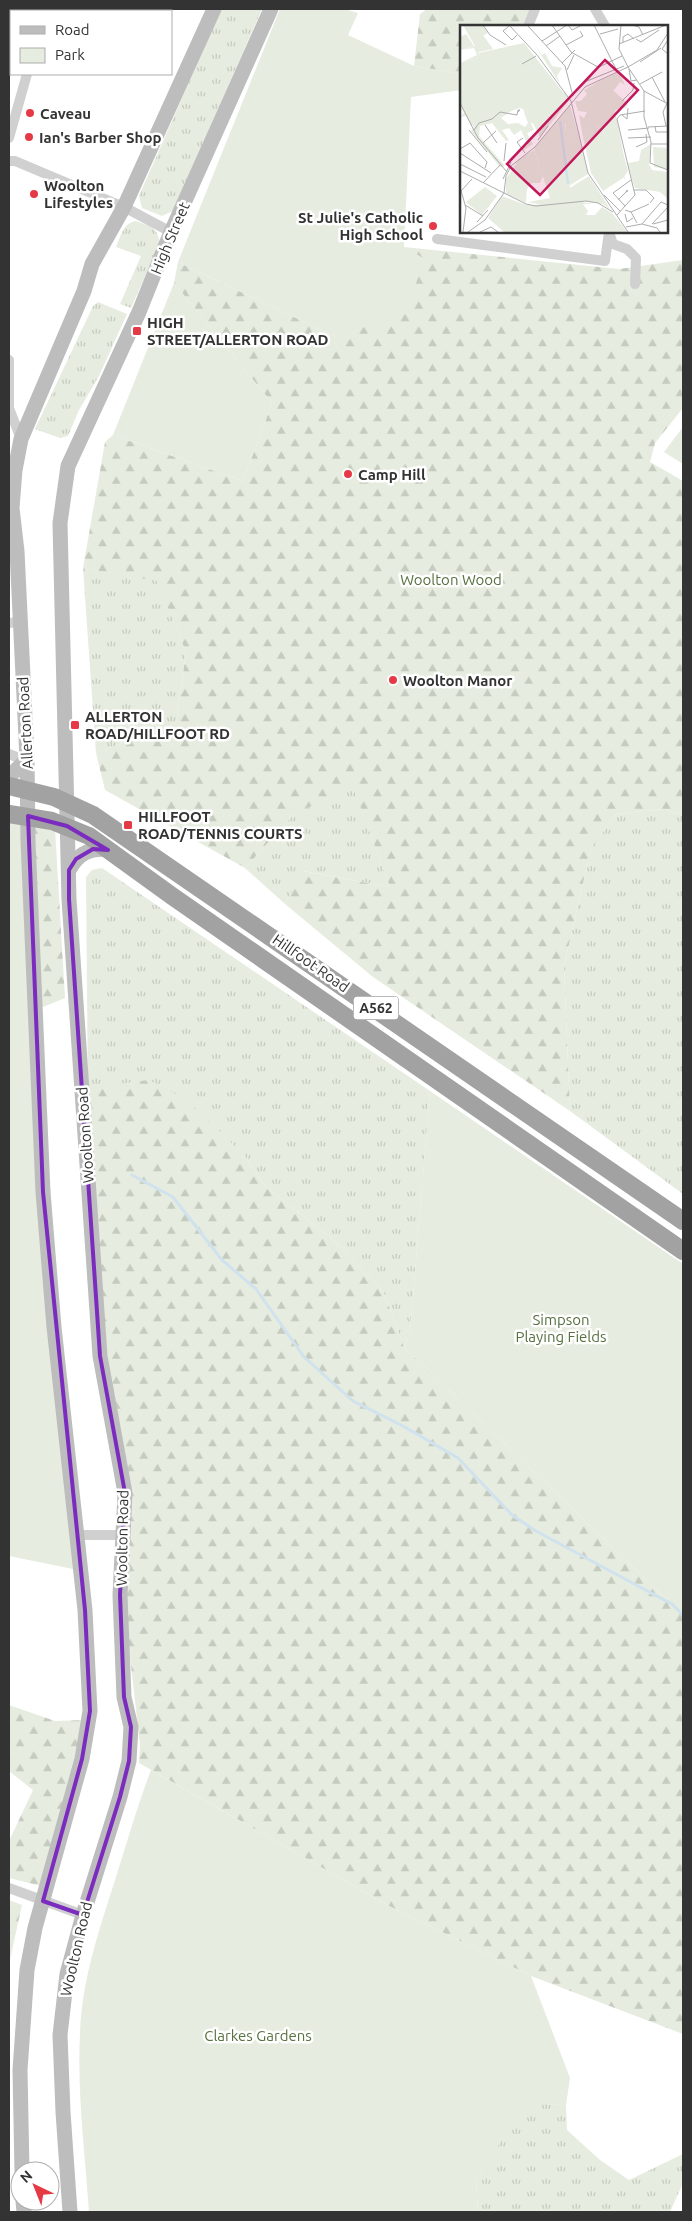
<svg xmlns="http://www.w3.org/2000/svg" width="692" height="2221" font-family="Ubuntu,sans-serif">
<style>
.grass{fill:url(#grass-tufts)}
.forest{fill:url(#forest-firs)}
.green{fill:#e6ecdf}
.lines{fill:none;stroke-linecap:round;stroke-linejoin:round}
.stream{stroke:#cfe2ee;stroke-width:3}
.minor{stroke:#d0d0d0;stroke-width:10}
.secondary{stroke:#bdbdbd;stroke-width:15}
.trunk{stroke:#a2a2a2;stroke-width:18}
.marked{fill:none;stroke:#7b2cbf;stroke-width:4;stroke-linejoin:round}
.poi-dot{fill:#e63946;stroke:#fff;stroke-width:2}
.labels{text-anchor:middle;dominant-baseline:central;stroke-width:5;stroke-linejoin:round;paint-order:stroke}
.shield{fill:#fff;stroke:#707070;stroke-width:1}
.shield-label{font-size:14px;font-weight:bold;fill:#333}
.poi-label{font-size:15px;font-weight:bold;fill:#333;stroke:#fff;text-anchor:start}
.street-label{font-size:15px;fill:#333;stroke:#fff}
.park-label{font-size:15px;fill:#56703f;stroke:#fff}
.inset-river{fill:none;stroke:#cfe2ee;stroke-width:2.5}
.inset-road{fill:none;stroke:#adadad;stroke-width:1}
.view{fill:#c2185b;fill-opacity:0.15;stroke:#c2185b;stroke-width:2.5}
.inset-edge{fill:none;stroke:#333;stroke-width:2.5}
</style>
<defs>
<pattern id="grass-tufts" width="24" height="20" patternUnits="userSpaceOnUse" patternTransform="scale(1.25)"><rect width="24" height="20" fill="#e6ecdf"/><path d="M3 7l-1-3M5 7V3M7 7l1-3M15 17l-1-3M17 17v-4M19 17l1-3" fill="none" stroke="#c6cbc0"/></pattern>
<pattern id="forest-firs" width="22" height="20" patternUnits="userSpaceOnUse" patternTransform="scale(1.25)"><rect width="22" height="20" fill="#e6ecdf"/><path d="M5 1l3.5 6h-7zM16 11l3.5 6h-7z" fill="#c6cbc0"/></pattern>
</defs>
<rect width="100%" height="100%" fill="#fff"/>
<!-- grass -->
<g class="grass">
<polygon points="221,9 262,9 173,211 162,216 142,208 139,196"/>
<path d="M136 221C151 227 156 226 160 242L131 308 120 304 141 256 116 247C121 236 123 223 136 221Z"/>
<polygon points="98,302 127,314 99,376 79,410 68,436 60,438 35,429 93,306"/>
<polygon points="83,568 157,580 186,652 176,723 96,753"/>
<polygon points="353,786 390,887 303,871 285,904 245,868 294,814"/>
<polygon points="663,809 683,815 683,1194 570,1111 564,966 591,848 616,814"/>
<polygon points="102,868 430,1091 410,1333 404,1347 383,1291 331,1238 265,1186 244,1155 88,1099 86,877 92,870"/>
<polygon points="525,2103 566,2105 567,2130 600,2160 629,2180 683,2154 683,2183 670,2212 478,2212 476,2180"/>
</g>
<!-- forest -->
<g class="forest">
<polygon points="427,9 530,9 522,26 461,26 461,74 414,66 420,14"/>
<polygon points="404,247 619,269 683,260 683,408 655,443 650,462 683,481 683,815 663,809 616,814 591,848 564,966 570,1111 373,977 285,904 302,871 390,887 353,787 294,814 245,868 105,790 96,753 176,723 186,652 157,581 83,568 105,442 113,435 243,481 272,403 174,283 178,262 336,337"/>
<polygon points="9,818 55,829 65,998 31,1012"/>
<polygon points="149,1080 187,1100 244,1155 265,1186 331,1238 383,1291 404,1347 683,1615 683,2034 531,1976 389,1906 139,1763 140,1744 123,1597 128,1495 105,1359 88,1099 102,1086"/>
<polygon points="9,1705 55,1721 85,1720 41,1886 9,1878 9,1841 33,1790 9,1771"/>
<polygon points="9,1900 22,1905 9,1964"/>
</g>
<!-- green -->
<g class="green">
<polygon points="280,9 344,9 358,13 348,35 414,66 461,74 461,90 411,97 404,247 425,259 405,313 336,337 178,262"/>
<polygon points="174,283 272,403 243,481 113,435"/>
<polygon points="683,427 683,464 664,452"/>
<polygon points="9,818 23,819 78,1570 9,1556"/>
<polygon points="430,1091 683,1264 683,1615 404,1347 410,1333"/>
<path d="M151 1770 389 1906 531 1976 570 2078 566 2105 525 2104 476 2180 478 2212H89C85 2153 77 2093 80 2034 82 1974 103 1920 120 1864 130 1832 139 1801 151 1770Z"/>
</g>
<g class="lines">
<!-- stream -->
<polyline class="stream" points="132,1175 173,1197 222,1260 256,1289 304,1357 353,1401 403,1426 458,1458 512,1515 536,1531 651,1593 672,1604 683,1615"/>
<!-- minor -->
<g class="minor">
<polyline points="595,9 605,26"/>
<polyline points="51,11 52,9"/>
<polyline points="528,26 535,9"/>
<polyline points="9,61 11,63"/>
<polyline points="9,138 27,74"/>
<polyline points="9,161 15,161 124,207 171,232"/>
<polyline points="609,232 613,244 627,249 636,258 635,284"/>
<polyline points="437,239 605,261 609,232"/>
<polyline points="9,360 9,408 21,439"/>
<polyline points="9,623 20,622"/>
<polyline points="9,754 19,758 27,759"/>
<polyline points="76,1535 123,1535"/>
<polyline points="9,1888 83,1915"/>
</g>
<!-- secondary -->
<g class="secondary">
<polyline points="9,777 27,759"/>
<path d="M69 870C78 854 90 847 108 850"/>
<polyline points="22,2171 20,2070 27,1970 35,1928 82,1759 90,1711 85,1610 54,1327 43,1192 28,841 27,759 17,551 12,508 15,470 21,439 84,291 92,264 124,207 214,9"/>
<polyline points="23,2201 24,2212"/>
<polyline points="70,2212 63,2112 60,2035 67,1974 83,1915 120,1797 129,1761 131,1727 124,1697 120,1595 125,1493 100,1356 69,899 60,523 68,466 139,312 171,232 271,9"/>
</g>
<!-- trunk -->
<g class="trunk">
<polyline points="9,786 54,797 93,815 683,1221"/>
<polyline points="9,814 52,821 89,836 172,896 683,1251"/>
</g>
</g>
<!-- marked area -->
<path class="marked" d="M28 816 67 826 108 850 93 849 76 859 69 870V899L100 1356 125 1493 120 1595 124 1697 131 1727 129 1761 120 1797 83 1915 43 1901 82 1759 90 1711 85 1610 43 1192Z"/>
<!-- markers -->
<g class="poi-dot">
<circle cx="30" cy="113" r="5"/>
<circle cx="29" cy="137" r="5"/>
<circle cx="34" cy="194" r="5"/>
<circle cx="433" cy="226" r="5"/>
<rect x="132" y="326" width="10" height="10" rx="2.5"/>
<circle cx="348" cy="474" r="5"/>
<circle cx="393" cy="680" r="5"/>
<rect x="70" y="720" width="10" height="10" rx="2.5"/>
<rect x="123" y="820" width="10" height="10" rx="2.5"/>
</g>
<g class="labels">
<!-- shield labels -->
<rect class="shield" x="353.5" y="996.5" width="45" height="23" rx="4"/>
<g class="shield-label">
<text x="376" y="1008">A562</text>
</g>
<!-- poi labels -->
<g class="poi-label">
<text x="40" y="113">Caveau</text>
<text x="39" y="137">Ian's Barber Shop</text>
<text x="44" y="185">Woolton<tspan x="44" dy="17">Lifestyles</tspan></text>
<text x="423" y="217" text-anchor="end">St Julie's Catholic<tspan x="423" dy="17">High School</tspan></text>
<text x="147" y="322">HIGH<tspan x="147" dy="17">STREET/ALLERTON ROAD</tspan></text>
<text x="358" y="474">Camp Hill</text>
<text x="403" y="680">Woolton Manor</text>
<text x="85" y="716">ALLERTON<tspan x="85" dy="17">ROAD/HILLFOOT RD</tspan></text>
<text x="138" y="816">HILLFOOT<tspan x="138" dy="17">ROAD/TENNIS COURTS</tspan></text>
</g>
<!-- street labels -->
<g class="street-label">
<text transform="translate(170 238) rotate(-67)">High Street</text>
<text transform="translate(25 723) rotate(-93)">Allerton Road</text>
<text transform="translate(311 963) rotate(35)">Hillfoot Road</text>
<text transform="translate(85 1135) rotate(-94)">Woolton Road</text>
<text transform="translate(122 1538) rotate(-89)">Woolton Road</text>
<text transform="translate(76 1949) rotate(-77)">Woolton Road</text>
</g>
<!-- park labels -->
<g class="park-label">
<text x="451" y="579">Woolton Wood</text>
<text x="561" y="1319">Simpson<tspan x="561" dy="17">Playing Fields</tspan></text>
<text x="258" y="2035">Clarkes Gardens</text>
</g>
</g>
<!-- overview -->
<g transform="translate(460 25)">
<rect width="208" height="208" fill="#fff"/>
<path d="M64 18 103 67 11 101 6 91 0 92 4 88 0 78V38L18 32 19 28ZM110 80 117 105 105 116 106 100 102 90ZM135 101 141 102 145 111 150 112 156 102 168 146 163 153 143 166 131 148 123 112ZM191 119 189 139 192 145 207 147V173L200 167 175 163 172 155 168 138 179 136 181 125ZM193 122 207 123V144L194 142Z" fill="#e6ecdf"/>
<path d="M23 10 33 24 19 27 18 32 0 38 17 30 14 23 0 25 15 21 12 16ZM74 19 82 30 85 28 92 41 102 43 97 51 100 59ZM142 55 168 79 166 83 155 85 165 137 157 142 163 147V144L165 155 159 144 162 153H160L155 142 160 139 161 130 151 138 149 136 160 126 156 104 150 112 145 111 141 102 136 101 123 112 119 90 124 93 127 87 118 86 115 76H121L127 69 124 65ZM0 65 12 95 23 92 30 85 65 74 102 67 105 69 99 87 88 101 78 96 71 98 74 105 67 108 73 119 64 125 62 123 68 120 61 105 54 110 49 103 42 105 49 115 46 116 32 98 20 101 19 111 45 141 40 142 11 106 14 102 0 78ZM57 82 63 84 68 98 65 102 58 98 48 99 41 93ZM102 90 105 95 110 163 95 172 133 179H123L128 186 125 192 98 183 68 177 90 173 74 124Z" fill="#e6ecdf" fill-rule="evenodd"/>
<path d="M129 151 150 184 143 179 121 176 124 190H135L142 182 152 188 167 207H44L28 193 42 171 66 180 96 179 95 172Z" fill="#e6ecdf"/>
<path d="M3 0H23L28 8 12 16ZM6 9 14 21 0 25V12ZM159 47 165 60 160 57 154 65H146L142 55ZM104 67 110 74 80 112 64 81 91 74ZM117 105 128 149 109 161 105 116ZM74 125 83 151 80 158H72L67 164 66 178 46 169V154L59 134ZM25 162 37 171 22 190 6 177Z" fill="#e6ecdf"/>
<path class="inset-river" d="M100 96 108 159"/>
<path class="inset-road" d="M23 0 30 10 46 20M49 0 77 30 111 76 128 148 168 207M67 0 105 41 113 71M92 0 111 27 138 42M108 0 112 5 122 0M134 0 156 44M172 0 179 2 183 10M49 1 43 6 52 15 57 10M208 8 197 25 168 42 184 66V92L191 117 190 138 208 145M140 9 158 4M176 14 181 17 199 5M208 15 202 24 208 29M82 16 107 0M163 17V12L168 9 174 14M159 19 206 0M106 20 123 11 120 6M86 21 100 11M180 37 201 23M102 38 115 25M62 39 76 31M169 44 171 56 177 55M107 45 114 30M192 52 205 77M127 56 139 42 162 31M180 59 202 47M120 62 127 56 164 41M184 66 208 79M162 76 173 65 174 58M0 78 18 113 47 147M162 90 167 94 168 83M25 100 37 118M195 101 196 107H208M206 101 203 87 208 76M188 102 208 101M9 105 27 127M14 105 19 98 32 94 40 87 57 90 58 85H60L58 87M168 105 189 103M63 113 57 117 65 128M168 113 191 112M78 115 88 101M23 118 36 106M191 119H208M176 122 187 117 186 109M0 124 10 118 27 137 25 143M0 128 31 148M44 136 46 118M0 139 26 152M0 146 66 179 76 181 126 176 138 178 153 187M43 154 51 137M23 158 41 139M0 162 6 183 3 207M174 165H186L194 173 190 178M1 166 12 154M144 170 160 186M158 175 166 167 167 165 168 166 166 167M5 180 23 191M165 181 153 168 171 155M165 185 171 187 177 198M171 187 189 179M165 189 167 197 173 193M157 190 175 170 157 94 160 90 185 86M17 197 28 185M182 199 201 177 208 180M192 199 208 182M193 199 208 195M166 202 182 199 197 203 200 207M8 207 25 195 44 168 46 151 51 141 75 122 125 62 168 42 159 24 161 0M20 207 31 202 38 207"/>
<path class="view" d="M145 35 178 65 80 170 47 139Z"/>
<rect width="208" height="208" class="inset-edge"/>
</g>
<!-- border -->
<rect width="692" height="2221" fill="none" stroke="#333333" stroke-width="20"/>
<!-- legend -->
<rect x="10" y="10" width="162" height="65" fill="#ffffff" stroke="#adadad"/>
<rect x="20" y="26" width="25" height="8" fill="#bdbdbd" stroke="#adadad"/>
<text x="55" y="35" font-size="15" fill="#333333">Road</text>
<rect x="20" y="48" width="25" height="15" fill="#e6ecdf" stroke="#adadad"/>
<text x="55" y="60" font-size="15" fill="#333333">Park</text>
<!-- north arrow -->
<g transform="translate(35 2186) rotate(317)"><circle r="24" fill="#ffffff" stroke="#adadad"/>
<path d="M0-4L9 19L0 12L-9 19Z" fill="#e63946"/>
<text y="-8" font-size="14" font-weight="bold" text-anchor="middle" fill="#333333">N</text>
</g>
</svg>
